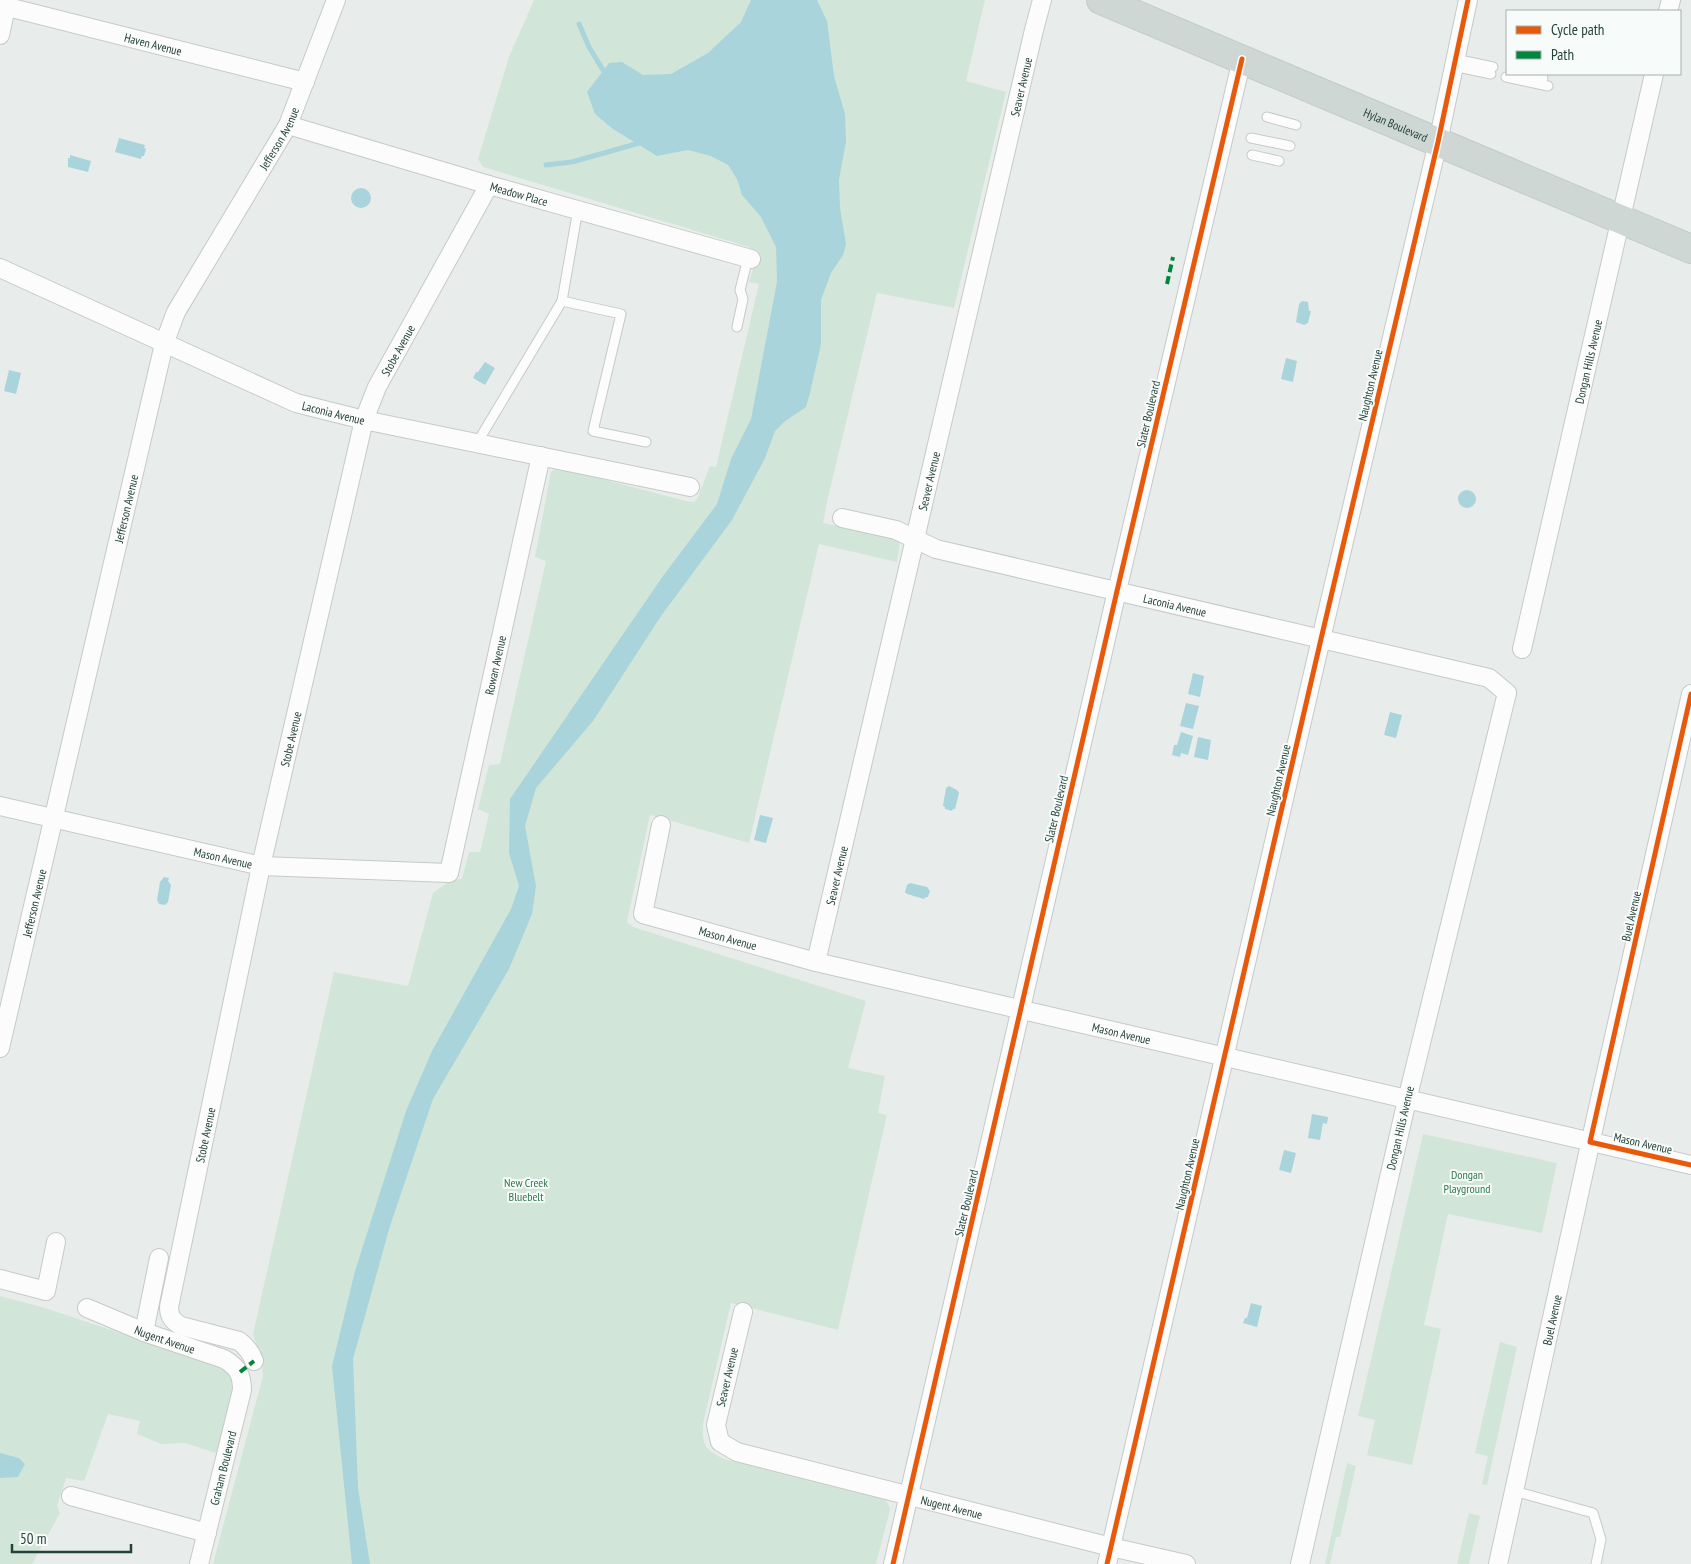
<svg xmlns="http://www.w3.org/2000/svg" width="1691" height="1564" font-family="'PT Sans Narrow',sans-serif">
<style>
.green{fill:#d1e6d8}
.water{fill:#a9d4db}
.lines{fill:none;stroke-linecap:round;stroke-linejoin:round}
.stream{stroke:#a9d4db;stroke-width:5}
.service-casing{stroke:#c5cac8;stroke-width:11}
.minor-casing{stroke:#c5cac8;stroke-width:20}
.primary-casing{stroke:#c3ccc9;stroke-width:30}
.service{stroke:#fcfcfc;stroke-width:9}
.minor{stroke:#fcfcfc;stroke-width:18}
.primary{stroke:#cfd7d5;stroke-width:28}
.quiet{stroke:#00873e;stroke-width:4;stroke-dasharray:8 4;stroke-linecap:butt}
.cycleway-casing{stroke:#f7fbf9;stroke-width:8}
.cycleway{stroke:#e8590c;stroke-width:5}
.labels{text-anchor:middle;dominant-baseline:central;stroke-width:4;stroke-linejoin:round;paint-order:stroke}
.street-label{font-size:12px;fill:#24423a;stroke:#f7fbf9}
.park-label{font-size:12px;fill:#2d7a4b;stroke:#f7fbf9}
</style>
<rect width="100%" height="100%" fill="#e8edeb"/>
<!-- green -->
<g class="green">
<path d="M534 0H985L966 81 1006 92 954 308 877 293 827 502 823 523 898 538 900 542 897 562 819 544 749 843 650 815 627 922 633 927 866 1001 848 1068 885 1076 878 1113 887 1115 838 1330 731 1303 703 1424C702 1446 705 1449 724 1459L886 1500 890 1508 889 1514 876 1564H213L263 1376 262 1362 253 1334 334 972 408 986 433 893 452 879H462L469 852H480L489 814 478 809 489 765 500 764 546 561 535 557 551 472C556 467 561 469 567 470L686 501 694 502 697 499 710 466 716 467 759 284 749 282 757 254 749 247 483 167 478 159 509 57Z"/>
<polygon points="1423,1134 1557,1163 1542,1233 1448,1214 1424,1325 1441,1329 1412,1465 1367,1455 1375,1420 1358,1416"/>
<polygon points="0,1296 42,1307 228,1369 236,1379 219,1454 185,1443 161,1444 137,1434 140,1421 108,1414 84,1481 66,1478 57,1506 60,1513 32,1564 0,1564"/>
<polygon points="1500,1342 1517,1347 1487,1485 1482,1484 1488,1456 1475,1453"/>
<polygon points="1347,1463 1356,1466 1340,1537 1336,1537 1330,1564 1325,1564"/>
<polygon points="1469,1513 1480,1516 1469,1564 1457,1564"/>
</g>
<!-- water -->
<g class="water">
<polygon points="751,0 817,0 827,21 834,76 845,114 846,141 839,180 840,208 846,244 843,255 831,273 821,300 821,344 810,393 806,407 784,422 775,431 765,458 732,520 661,616 593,721 536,788 525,826 536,886 532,914 509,969 433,1099 390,1226 353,1359 358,1488 370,1564 352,1564 332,1366 355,1271 406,1111 432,1051 511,909 519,886 509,853 510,799 663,576 717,504 731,459 751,419 777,282 776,247 761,217 742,195 737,179 728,165 711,156 688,150 657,156 613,129 595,114 587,92 609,63 622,62 643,75 671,74 708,53 741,22"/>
<polygon points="119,138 145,145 144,148 146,149 144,156 142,156 141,159 115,152"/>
<polygon points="70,155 91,161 88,172 68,167 68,158 70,158"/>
<circle cx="361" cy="198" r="10"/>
<polygon points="1302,301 1308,302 1309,311 1311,311 1308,323 1304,325 1296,322 1299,304"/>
<polygon points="1286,358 1297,361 1293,382 1281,379"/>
<polygon points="485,362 495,368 485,385 473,378 476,372 478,372"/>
<polygon points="9,370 21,373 16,394 4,391"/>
<circle cx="1467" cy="499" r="9"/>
<polygon points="1193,673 1204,676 1200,697 1188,694"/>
<polygon points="1186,703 1199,706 1193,729 1180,726"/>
<polygon points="1390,712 1402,715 1396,738 1384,735"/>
<polygon points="1181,732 1193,736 1188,755 1181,753 1180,757 1172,755 1174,745 1177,745"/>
<polygon points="1198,737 1211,740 1208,760 1194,757"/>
<polygon points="949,786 957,790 959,793 955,809 953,809 952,811 945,809 945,807 943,806 946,788"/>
<polygon points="760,815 773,818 766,843 754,840"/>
<polygon points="164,877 169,878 168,881 171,885 168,902 165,905 159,904 157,900 160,882"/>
<polygon points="910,883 927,887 930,891 928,897 926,897 924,899 907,894 905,892 907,885"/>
<polygon points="1312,1114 1328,1117 1327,1124 1323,1123 1320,1140 1308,1138"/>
<polygon points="1284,1150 1296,1153 1291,1173 1279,1170"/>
<polygon points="1251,1303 1262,1306 1257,1327 1243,1323 1245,1318 1247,1318"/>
<polygon points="0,1453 19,1458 25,1464 18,1477 0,1478"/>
</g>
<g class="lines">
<!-- stream -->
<g class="stream">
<polyline points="579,24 589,47 606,75"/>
<polyline points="546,165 572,162 643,142"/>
</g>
<defs>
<g id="service">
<polyline points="1455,59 1493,67"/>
<polyline points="1453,66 1491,74"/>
<polyline points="1523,74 1543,78"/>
<polyline points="1506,77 1548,86"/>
<polyline points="1267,117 1296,125"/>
<polyline points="1251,138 1290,146"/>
<polyline points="1252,155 1279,161"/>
<polyline points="562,301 621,314 593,431 646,442"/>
<polyline points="737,327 743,299 740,290 748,258"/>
<polyline points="477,443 562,301 578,209"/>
<polyline points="1514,1491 1593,1513 1601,1539 1596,1564"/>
</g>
<g id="minor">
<path id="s1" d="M0 5 305 82"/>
<polyline points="1668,11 1671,0"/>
<polyline points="0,35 6,7"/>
<path id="s2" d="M288 125 489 185 751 259"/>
<path id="s3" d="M0 268 296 403 364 420 690 487"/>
<path id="s4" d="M842 518 896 530 936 549 1489 678 1507 693 1407 1100 1300 1564"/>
<path id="s5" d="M1522 649 1654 74"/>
<path id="s6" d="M0 806 261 866 449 873 541 456"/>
<path id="s7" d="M661 825 643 914 816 962 1691 1165"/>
<path id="s8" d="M816 962 1034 30 1042 0"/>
<path id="s9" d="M0 1048 164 344 176 312 288 125 336 0"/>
<polyline points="0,1279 46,1291 56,1242"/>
<path id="s10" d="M87 1308 144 1332 224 1359C238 1367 242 1375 242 1390L199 1564"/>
<path id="s11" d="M743 1312 716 1425 720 1442 737 1452 1111 1547 1186 1564"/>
<polyline points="144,1332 159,1258"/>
<path id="s12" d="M254 1361C251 1352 247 1347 239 1341L181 1326C173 1321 169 1317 169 1307L261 866 364 420 377 387 489 185"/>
<polyline points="71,1496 207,1533"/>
<polyline points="893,1564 1117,591 1242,59"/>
<polyline points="1107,1564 1321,639 1438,142 1468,0"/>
<path id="s13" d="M1498 1564 1596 1117 1691 694"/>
</g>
<g id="primary">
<path id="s14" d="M1101 0 1691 249"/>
</g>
</defs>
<!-- service casing -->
<use href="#service" class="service-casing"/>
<!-- minor casing -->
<use href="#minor" class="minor-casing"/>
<!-- primary casing -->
<use href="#primary" class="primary-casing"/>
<!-- service -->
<use href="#service" class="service"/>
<!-- minor -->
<use href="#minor" class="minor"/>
<!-- primary -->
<use href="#primary" class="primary"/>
<!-- quiet -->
<g class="quiet">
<polyline points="1167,284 1173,257"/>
<polyline points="240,1372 254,1361"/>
</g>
<defs>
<g id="cycleway">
<polyline points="1691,694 1590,1142 1691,1165"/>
<polyline points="893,1564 1117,591 1242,59"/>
<polyline points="1107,1564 1321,639 1438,142 1468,0"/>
</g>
</defs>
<!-- cycleway casing -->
<use href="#cycleway" class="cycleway-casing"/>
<!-- cycleway -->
<use href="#cycleway" class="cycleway"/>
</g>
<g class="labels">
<!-- street labels -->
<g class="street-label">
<text stroke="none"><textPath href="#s1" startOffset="158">Haven Avenue</textPath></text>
<text stroke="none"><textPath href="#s8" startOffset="899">Seaver Avenue</textPath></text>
<text stroke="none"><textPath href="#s14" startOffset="320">Hylan Boulevard</textPath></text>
<text stroke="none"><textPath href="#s9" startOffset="959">Jefferson Avenue</textPath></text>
<text stroke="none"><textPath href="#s2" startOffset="241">Meadow Place</textPath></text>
<text stroke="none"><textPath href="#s12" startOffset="1095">Stobe Avenue</textPath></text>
<text stroke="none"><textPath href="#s5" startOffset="295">Dongan Hills Avenue</textPath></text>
<text transform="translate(1370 385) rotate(-77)">Naughton Avenue</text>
<text stroke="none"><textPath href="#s3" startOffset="364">Laconia Avenue</textPath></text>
<text transform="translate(1148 414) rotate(-77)">Slater Boulevard</text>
<text stroke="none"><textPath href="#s8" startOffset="494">Seaver Avenue</textPath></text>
<text stroke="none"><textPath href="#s9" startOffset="554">Jefferson Avenue</textPath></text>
<text stroke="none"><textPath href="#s4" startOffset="345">Laconia Avenue</textPath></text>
<text stroke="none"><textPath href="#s6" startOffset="669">Rowan Avenue</textPath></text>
<text stroke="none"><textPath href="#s12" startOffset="690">Stobe Avenue</textPath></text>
<text transform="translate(1278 780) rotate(-77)">Naughton Avenue</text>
<text transform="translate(1056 809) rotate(-77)">Slater Boulevard</text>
<text stroke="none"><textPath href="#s6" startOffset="229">Mason Avenue</textPath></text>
<text stroke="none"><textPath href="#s8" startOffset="89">Seaver Avenue</textPath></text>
<text stroke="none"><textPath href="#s9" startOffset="149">Jefferson Avenue</textPath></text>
<text transform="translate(1631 916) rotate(-77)">Buel Avenue</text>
<text stroke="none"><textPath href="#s7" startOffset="179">Mason Avenue</textPath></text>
<text stroke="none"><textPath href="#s7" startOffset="584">Mason Avenue</textPath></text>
<text transform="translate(1400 1128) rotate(-77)">Dongan Hills Avenue</text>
<text stroke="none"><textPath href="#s12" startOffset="285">Stobe Avenue</textPath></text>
<text transform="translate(1643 1143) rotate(13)">Mason Avenue</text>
<text transform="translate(1187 1174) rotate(-77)">Naughton Avenue</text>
<text transform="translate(966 1203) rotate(-77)">Slater Boulevard</text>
<text stroke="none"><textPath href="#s13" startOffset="250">Buel Avenue</textPath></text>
<text stroke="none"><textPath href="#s10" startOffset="84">Nugent Avenue</textPath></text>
<text transform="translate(727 1377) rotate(-77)">Seaver Avenue</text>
<text transform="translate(223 1468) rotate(-76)">Graham Boulevard</text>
<text stroke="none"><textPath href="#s11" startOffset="375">Nugent Avenue</textPath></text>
</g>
<!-- park labels -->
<g class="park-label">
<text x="1467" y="1174">Dongan<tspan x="1467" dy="14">Playground</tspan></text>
<text x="526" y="1182">New Creek<tspan x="526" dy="14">Bluebelt</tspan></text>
</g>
</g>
<!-- legend -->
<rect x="1506" y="10" width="175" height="65" fill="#f7fbf9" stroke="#a3b1ad"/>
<rect x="1516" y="26" width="25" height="8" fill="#e8590c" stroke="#a3b1ad"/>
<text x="1551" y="35" font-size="15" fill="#24423a">Cycle path</text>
<rect x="1516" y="51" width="25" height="8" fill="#00873e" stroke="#a3b1ad"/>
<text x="1551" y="60" font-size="15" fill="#24423a">Path</text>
<!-- scale -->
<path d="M12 1544v8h119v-8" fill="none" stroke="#24423a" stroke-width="2.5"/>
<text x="20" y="1544" font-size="15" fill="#24423a" stroke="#f7fbf9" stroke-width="4" paint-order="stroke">50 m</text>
</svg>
